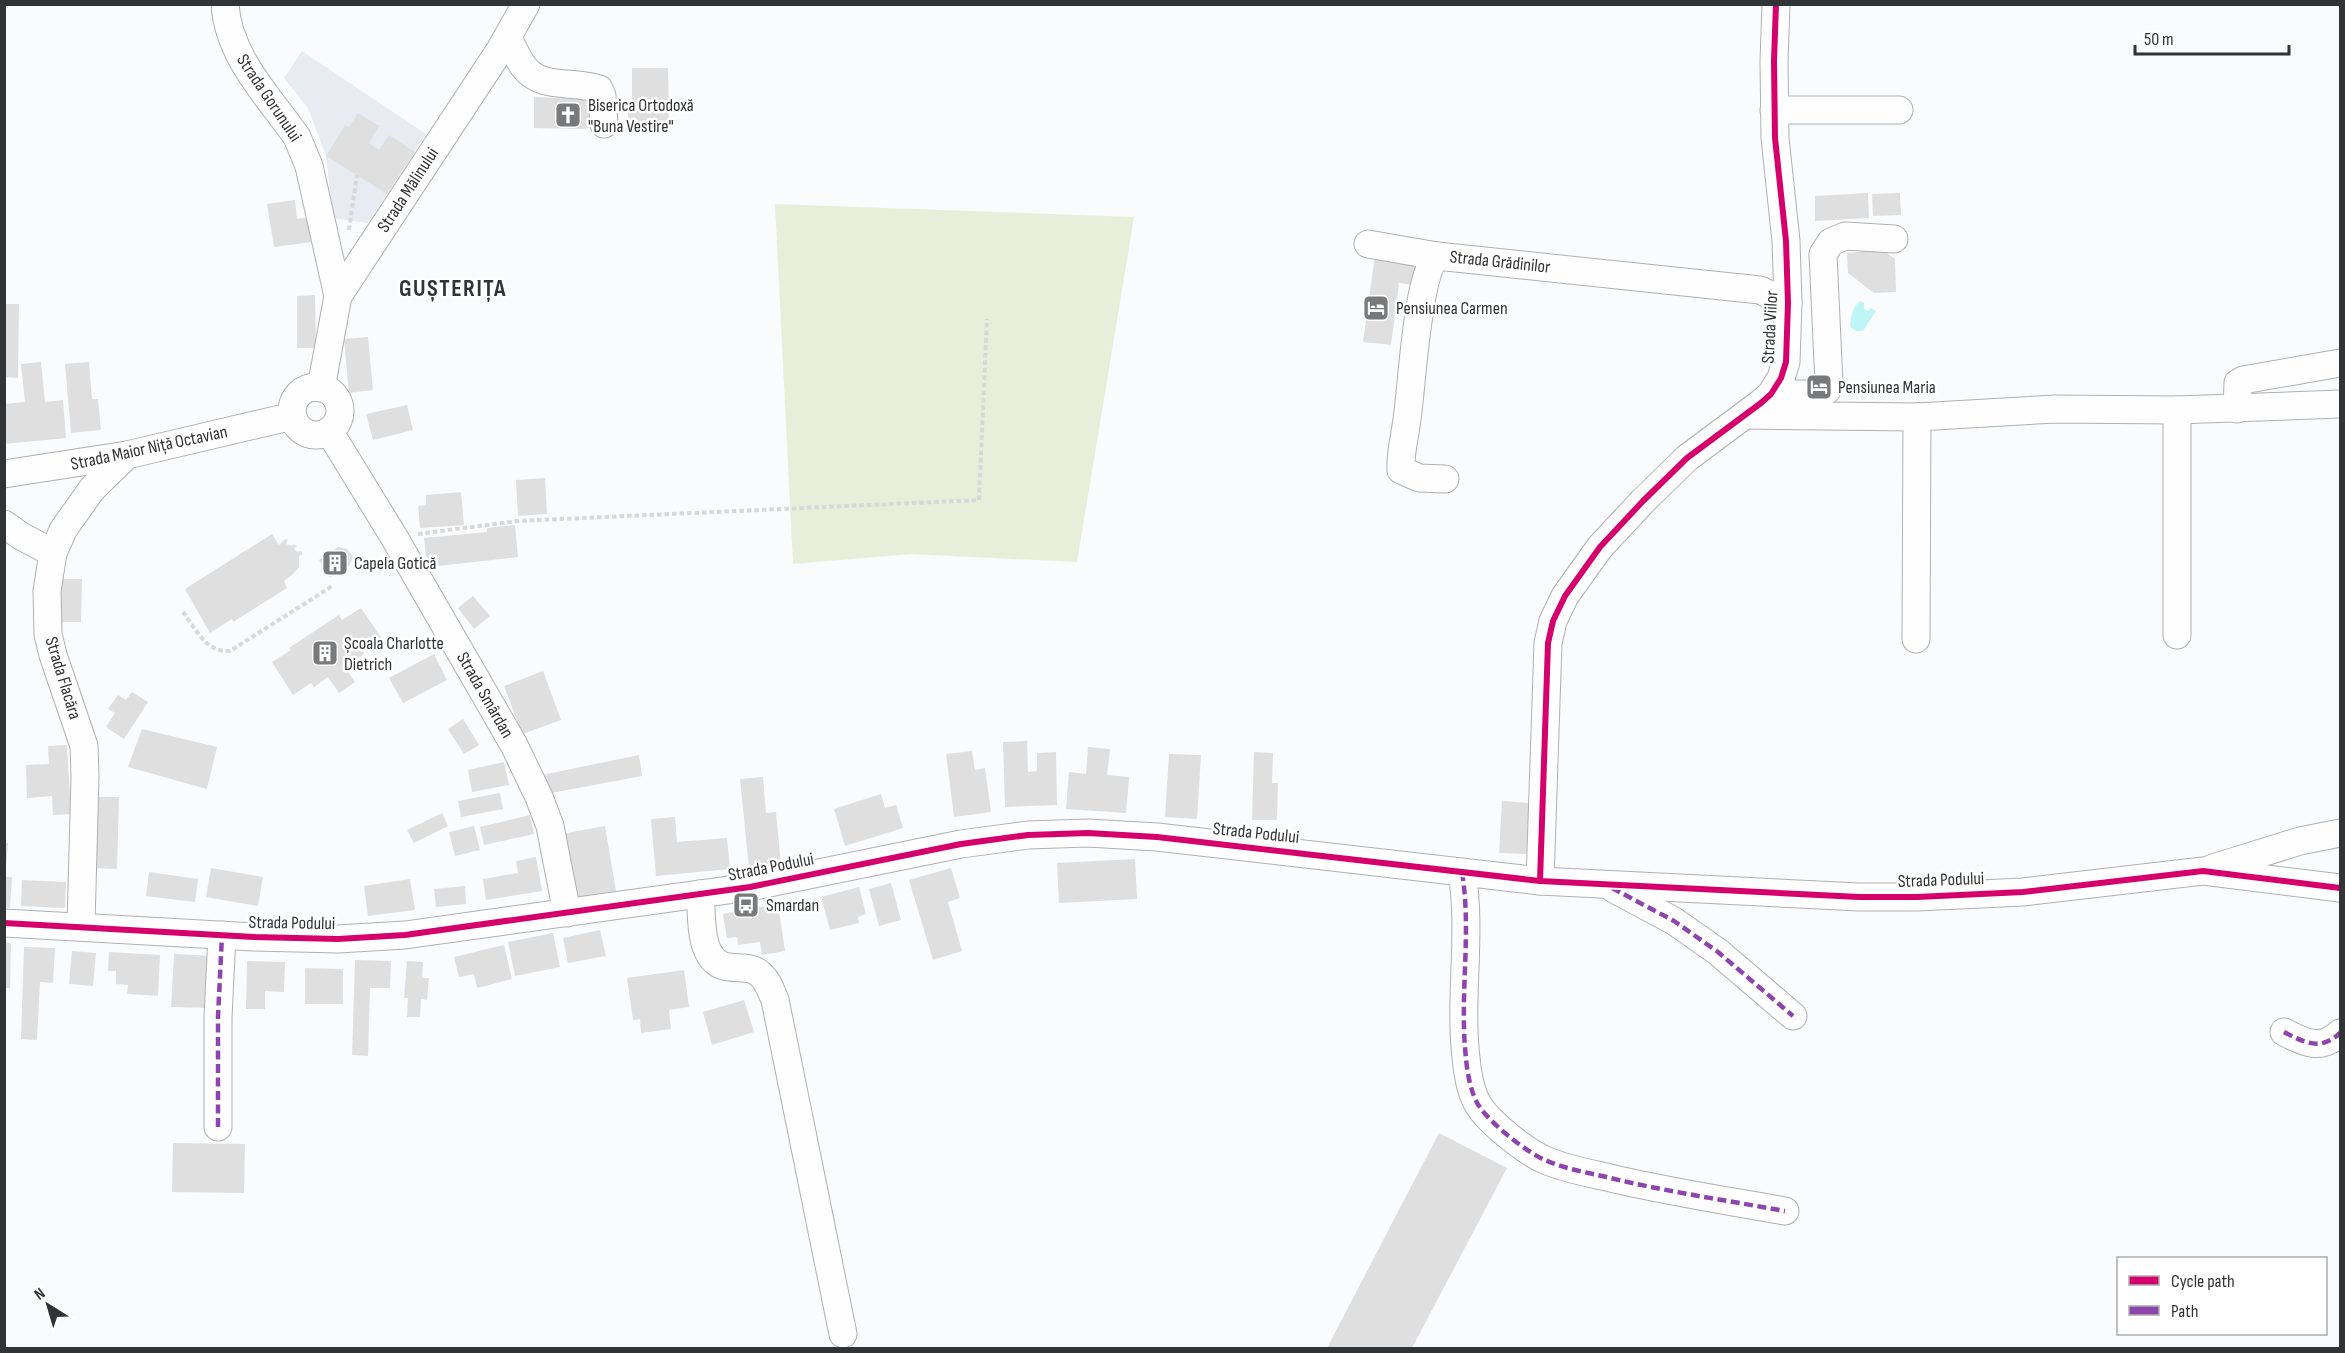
<svg xmlns="http://www.w3.org/2000/svg" width="2345" height="1353" font-family="'Sofia Sans Condensed',sans-serif">
<style>
.built{fill:#e7ecf3}
.green{fill:#e7efdb}
.water{fill:#c0f5f7}
.building{fill:#dfdfe0}
.lines{fill:none;stroke-linecap:round;stroke-linejoin:round}
.minor-casing{stroke:#afb0b2;stroke-width:29}
.path{stroke:#d8d8d8;stroke-width:4;stroke-dasharray:4.5 3;stroke-linecap:butt}
.minor{stroke:#fefeff;stroke-width:27}
.quiet{stroke:#8e44ad;stroke-width:4.5;stroke-dasharray:9 4.5;stroke-linecap:butt}
.cycleway-casing{stroke:#fff;stroke-width:10}
.cycleway{stroke:#d6006c;stroke-width:6}
.labels{text-anchor:middle;dominant-baseline:central;stroke-width:5;stroke-linejoin:round;paint-order:stroke}
.street-label{font-size:18px;fill:#323334;stroke:#fff}
.poi-label{font-size:18px;fill:#323334;stroke:#fff;text-anchor:start}
.district-label{font-size:24px;font-weight:bold;letter-spacing:1.5px;fill:#323334;stroke:#fff}
</style>
<rect width="100%" height="100%" fill="#f9fbfd"/>
<!-- built -->
<polygon class="built" points="302,51 426,134 368,223 333,218 326,156 308,108 284,78"/>
<!-- green -->
<polygon class="green" points="775,204 1134,217 1077,562 911,554 793,564"/>
<!-- water -->
<path class="water" d="M1860 301 1864 303V309L1868 311 1871 308 1876 311 1863 331H1856L1850 327C1851 317 1852 307 1860 301Z"/>
<!-- building -->
<g class="building">
<polygon points="632,68 668,68 669,121 628,121 628,103 632,103"/>
<polygon points="534,97 590,99 594,126 583,129 534,128"/>
<polygon points="358,113 379,126 369,143 379,150 389,135 415,152 387,194 326,156 345,125 349,127"/>
<polygon points="1868,193 1869,218 1815,221 1815,196"/>
<polygon points="1900,193 1901,215 1873,216 1872,194"/>
<polygon points="295,200 297,219 309,217 312,242 274,247 267,204"/>
<polygon points="1883,250 1895,259 1896,292 1874,293 1848,273 1847,253"/>
<polygon points="1375,255 1422,261 1419,286 1399,283 1391,345 1363,342"/>
<polygon points="315,295 316,348 297,348 297,296"/>
<polygon points="4,304 19,304 18,378 4,377"/>
<polygon points="368,337 373,390 349,393 344,339"/>
<polygon points="41,362 45,402 63,400 66,438 4,444 4,404 25,402 21,364"/>
<polygon points="89,362 92,399 98,399 101,430 71,433 65,364"/>
<polygon points="407,405 413,430 373,440 366,414"/>
<polygon points="545,478 547,514 518,516 516,480"/>
<polygon points="461,492 464,525 420,528 418,506 426,505 426,495"/>
<polygon points="515,525 518,557 438,566 437,556 426,557 424,538 487,532 487,528"/>
<polygon points="272,534 279,545 285,539 288,540 286,544 292,546 294,544 297,546 294,549 297,552 301,551 303,554 299,556 299,567 294,573 284,581 287,588 233,622 232,619 210,633 185,589"/>
<polygon points="338,547 347,549 353,557 349,566 330,577 319,560"/>
<polygon points="60,579 82,579 81,622 59,622"/>
<polygon points="473,596 490,616 474,629 458,608"/>
<polygon points="361,608 382,639 363,651 364,654 345,667 355,682 339,693 328,677 314,687 311,683 293,695 272,662 291,650 289,648 339,615 342,620"/>
<polygon points="434,654 447,680 403,703 389,678"/>
<polygon points="543,671 561,720 522,734 504,686"/>
<polygon points="132,692 148,702 124,739 106,727 115,713 108,709 118,695 126,700"/>
<polygon points="463,719 479,745 464,754 448,729"/>
<polygon points="142,729 217,747 207,789 128,767"/>
<polygon points="1027,741 1028,772 1037,771 1037,753 1056,752 1057,805 1005,807 1003,742"/>
<polygon points="67,745 71,814 53,815 52,796 27,798 26,765 49,764 48,746"/>
<polygon points="1088,747 1110,749 1107,775 1129,777 1126,813 1066,809 1069,772 1086,774"/>
<polygon points="972,751 975,770 985,768 991,812 954,817 946,754"/>
<polygon points="1254,752 1273,753 1272,783 1278,783 1277,820 1252,820"/>
<polygon points="1169,754 1201,755 1197,819 1165,817"/>
<polygon points="639,755 642,776 546,794 542,775"/>
<polygon points="504,762 509,785 472,792 468,770"/>
<polygon points="763,777 766,813 776,812 781,865 749,868 740,779"/>
<polygon points="500,793 503,809 461,817 458,801"/>
<polygon points="881,794 885,808 896,805 903,828 845,846 834,809"/>
<polygon points="95,797 119,797 117,869 94,868"/>
<polygon points="1502,801 1529,803 1527,854 1499,853"/>
<polygon points="442,813 448,826 414,843 407,830"/>
<polygon points="530,815 534,834 484,845 480,827"/>
<polygon points="675,817 677,842 727,838 730,869 656,876 651,819"/>
<polygon points="474,826 480,850 455,856 449,832"/>
<polygon points="605,826 616,891 573,898 562,834"/>
<polygon points="4,843 8,843 6,866 4,866"/>
<polygon points="536,857 542,891 486,900 483,879 518,873 516,861"/>
<polygon points="1135,859 1137,899 1059,903 1057,863"/>
<polygon points="211,868 263,877 258,906 206,897"/>
<polygon points="951,868 960,898 948,902 962,951 933,960 909,880"/>
<polygon points="149,872 198,879 195,902 146,896"/>
<polygon points="4,877 12,877 10,908 4,907"/>
<polygon points="410,879 415,910 368,916 364,886"/>
<polygon points="22,880 66,882 65,908 21,906"/>
<polygon points="891,883 901,920 879,926 869,889"/>
<polygon points="465,886 466,904 436,907 434,889"/>
<polygon points="859,887 866,914 858,917 859,923 830,930 821,897"/>
<polygon points="778,904 785,951 762,955 760,942 738,945 737,937 727,938 723,914"/>
<polygon points="600,930 606,956 568,963 563,938"/>
<polygon points="553,933 560,967 515,976 508,942"/>
<polygon points="4,943 11,943 10,988 4,988"/>
<polygon points="504,945 512,979 477,988 474,974 459,977 454,957"/>
<polygon points="24,947 55,948 53,983 40,982 37,1040 21,1039"/>
<polygon points="72,951 96,953 93,986 69,984"/>
<polygon points="109,952 160,955 158,996 127,994 128,985 116,984 116,971 108,971"/>
<polygon points="174,954 214,956 212,1008 171,1007"/>
<polygon points="355,960 391,961 390,988 370,988 368,1056 352,1055"/>
<polygon points="247,961 285,962 284,992 265,991 265,1009 246,1009"/>
<polygon points="407,961 423,962 422,978 429,978 427,1000 421,999 420,1017 407,1017 408,998 404,998"/>
<polygon points="305,968 343,969 343,1004 305,1004"/>
<polygon points="684,970 689,1007 669,1010 671,1029 641,1033 640,1019 633,1020 627,978"/>
<polygon points="744,1000 754,1032 712,1045 703,1012"/>
<polygon points="1439,1133 1507,1168 1412,1348 1327,1348"/>
<polygon points="173,1143 245,1144 244,1193 172,1192"/>
</g>
<g class="lines">
<defs>
<g id="minor">
<path d="M225 4C228 56 268 96 297 137L309 166 338 296"/>
<path d="M508 38C513 47 517 58 524 67 541 90 574 80 599 89L602 96 604 124"/>
<polyline points="1774,110 1899,110"/>
<polyline points="1368,244 1437,256"/>
<circle cx="316" cy="411" r="24"/>
<polyline points="321,388 338,296 500,50 526,4"/>
<polyline points="1771,394 1820,394 1827,390 1829,384 1823,254 1831,242 1845,236 1894,239"/>
<polyline points="2237,409 2238,383 2243,380 2340,363"/>
<polyline points="2177,410 2177,635"/>
<polyline points="1745,415 1917,417 2055,409 2177,410 2340,404"/>
<polyline points="329,431 394,537 514,745 539,797 550,826 567,913"/>
<polyline points="4,474 127,455 293,416"/>
<path d="M1445 479 1419 478 1401 470C1400 452 1405 437 1407 419 1412 387 1417 274 1437 256L1760 290 1788 303"/>
<polyline points="4,524 21,536 53,553"/>
<polyline points="1916,639 1917,417"/>
<polyline points="2213,868 2300,841 2340,833"/>
<path d="M1462 872C1472 934 1459 996 1466 1058 1467 1072 1471 1094 1479 1106 1490 1123 1526 1152 1545 1160 1563 1168 1583 1172 1602 1176 1662 1191 1724 1200 1785 1211"/>
<polyline points="1540,881 1548,643 1553,621 1565,596 1600,547 1643,501 1687,458 1761,403 1771,394 1781,378 1786,362 1788,303 1786,241 1775,138 1774,61 1776,4"/>
<polyline points="1614,889 1674,921 1718,952 1793,1016"/>
<path d="M700 894C702 913 700 939 710 955 724 977 746 960 761 975 768 981 771 991 775 1000L843 1334"/>
<polyline points="4,923 254,937 338,939 405,935 750,887 961,844 1028,835 1088,833 1157,837 1540,881 1859,897 1917,897 2023,892 2203,871 2340,888"/>
<polyline points="81,925 85,776 84,746 53,655 48,634 47,591 53,553 63,530 92,489 127,455"/>
<path d="M2284 1032C2305 1043 2321 1051 2340 1033"/>
<polyline points="218,1127 218,1017 222,935"/>
</g>
</defs>
<!-- minor casing -->
<use href="#minor" class="minor-casing"/>
<!-- path -->
<g class="path">
<polyline points="349,230 357,175"/>
<polyline points="418,534 517,521 979,500 987,319"/>
<path d="M183 612C196 629 206 653 230 651L334 585"/>
</g>
<!-- minor -->
<use href="#minor" class="minor"/>
<!-- quiet -->
<g class="quiet">
<path d="M1462 872C1472 934 1459 996 1466 1058 1467 1072 1471 1094 1479 1106 1490 1123 1526 1152 1545 1160 1563 1168 1583 1172 1602 1176 1662 1191 1724 1200 1785 1211"/>
<polyline points="1612,888 1674,921 1718,952 1793,1016"/>
<path d="M2284 1032C2305 1043 2321 1051 2340 1033"/>
<polyline points="218,1127 218,1017 222,935"/>
</g>
<defs>
<g id="cycleway">
<polyline points="1540,881 1548,643 1553,621 1565,596 1600,547 1643,501 1687,458 1761,403 1771,394 1781,378 1786,362 1788,303 1786,241 1775,138 1774,61 1776,4"/>
<polyline points="4,923 254,937 338,939 405,935 750,887 961,844 1028,835 1088,833 1157,837 1540,881 1859,897 1917,897 2023,892 2203,871 2340,888"/>
</g>
</defs>
<!-- cycleway casing -->
<use href="#cycleway" class="cycleway-casing"/>
<!-- cycleway -->
<use href="#cycleway" class="cycleway"/>
</g>
<!-- icons -->
<defs>
<symbol id="church-square" viewBox="-11 -11 22 22"><rect x="-9" y="-9" width="18" height="18" rx="4" fill="#78797a" stroke="#fff"/><path d="M-1.2-6h2.4v3.5h3.3v2.4h-3.3V6h-2.4V-.1h-3.3v-2.4h3.3Z" fill="#fff"/></symbol>
<symbol id="hotel-square" viewBox="-11 -11 22 22"><rect x="-9" y="-9" width="18" height="18" rx="4" fill="#78797a" stroke="#fff"/><path d="M-6-4.5h1.5V1H6V5H4.5V3h-9V5H-6ZM-4 0a1.8 1.8 0 1 1 3.6 0ZM.5 0V-2.5h3Q6-2.5 6 0Z" fill="#fff"/></symbol>
<symbol id="building-square" viewBox="-11 -11 22 22"><rect x="-9" y="-9" width="18" height="18" rx="4" fill="#78797a" stroke="#fff"/><path d="M-4-6H4V6H1V3H-1V6H-4ZM-2.5-4.3h1.7v1.8h-1.7ZM.8-4.3h1.7v1.8H.8ZM-2.5-1h1.7V.8h-1.7ZM.8-1h1.7V.8H.8Z" fill="#fff"/></symbol>
<symbol id="bus-square" viewBox="-11 -11 22 22"><rect x="-9" y="-9" width="18" height="18" rx="4" fill="#78797a" stroke="#fff"/><path d="M-5-6H5V4H4V6H2V4H-2V6H-4V4H-5ZM-3.5-4V0h7V-4ZM-3.5 1.2v1.5H-2V1.2ZM2 1.2v1.5H3.5V1.2Z" fill="#fff"/></symbol>
</defs>
<g fill-rule="evenodd">
<use href="#church-square" x="553" y="100" width="30" height="30"/>
<use href="#hotel-square" x="1361" y="293" width="30" height="30"/>
<use href="#hotel-square" x="1804" y="372" width="30" height="30"/>
<use href="#building-square" x="320" y="548" width="30" height="30"/>
<use href="#building-square" x="310" y="638" width="30" height="30"/>
<use href="#bus-square" x="731" y="890" width="30" height="30"/>
</g>
<g class="labels">
<!-- street labels -->
<g class="street-label">
<text transform="translate(269 98) rotate(56)">Strada Gorunului</text>
<text transform="translate(408 190) rotate(-57)">Strada Mălinului</text>
<text transform="translate(1500 262) rotate(6)">Strada Grădinilor</text>
<text transform="translate(1770 327) rotate(-87)">Strada Viilor</text>
<text transform="translate(149 448) rotate(-12)">Strada Maior Niță Octavian</text>
<text transform="translate(63 678) rotate(73)">Strada Flacăra</text>
<text transform="translate(485 695) rotate(60)">Strada Smârdan</text>
<text transform="translate(1256 833) rotate(6)">Strada Podului</text>
<text transform="translate(771 867) rotate(-11)">Strada Podului</text>
<text transform="translate(1941 880) rotate(-2)">Strada Podului</text>
<text transform="translate(292 923) rotate(1)">Strada Podului</text>
</g>
<!-- poi labels -->
<g class="poi-label">
<text x="588" y="105">Biserica Ortodoxă<tspan x="588" dy="21">"Buna Vestire"</tspan></text>
<text x="1396" y="308">Pensiunea Carmen</text>
<text x="1838" y="387">Pensiunea Maria</text>
<text x="354" y="563">Capela Gotică</text>
<text x="344" y="643">Școala Charlotte<tspan x="344" dy="21">Dietrich</tspan></text>
<text x="766" y="905">Smardan</text>
</g>
<!-- district labels -->
<g class="district-label">
<text x="453" y="288">GUȘTERIȚA</text>
</g>
</g>
<!-- border -->
<rect width="2345" height="1353" fill="none" stroke="#323334" stroke-width="12"/>
<!-- legend -->
<rect x="2117" y="1257" width="210" height="78" fill="#ffffff" stroke="#adadae" stroke-width="1.5"/>
<rect x="2129" y="1276" width="30" height="9" fill="#d6006c" stroke="#adadae" stroke-width="1.5"/>
<text x="2171" y="1287" font-size="18" fill="#323334">Cycle path</text>
<rect x="2129" y="1306" width="30" height="9" fill="#8e44ad" stroke="#adadae" stroke-width="1.5"/>
<text x="2171" y="1317" font-size="18" fill="#323334">Path</text>
<!-- north arrow -->
<g transform="translate(48 1305) rotate(323)" stroke="#ffffff" stroke-width="4.5" paint-order="stroke">
<path d="M0-4.5L10 22L0 15L-10 22Z" fill="#323334"/>
<text y="-9" font-size="16" font-weight="bold" text-anchor="middle" fill="#323334">N</text>
</g>
<!-- scale -->
<path d="M2135 45v9h154v-9" fill="none" stroke="#323334" stroke-width="3"/>
<text x="2144" y="45" font-size="18" fill="#323334" stroke="#ffffff" stroke-width="4.5" paint-order="stroke">50 m</text>
</svg>
